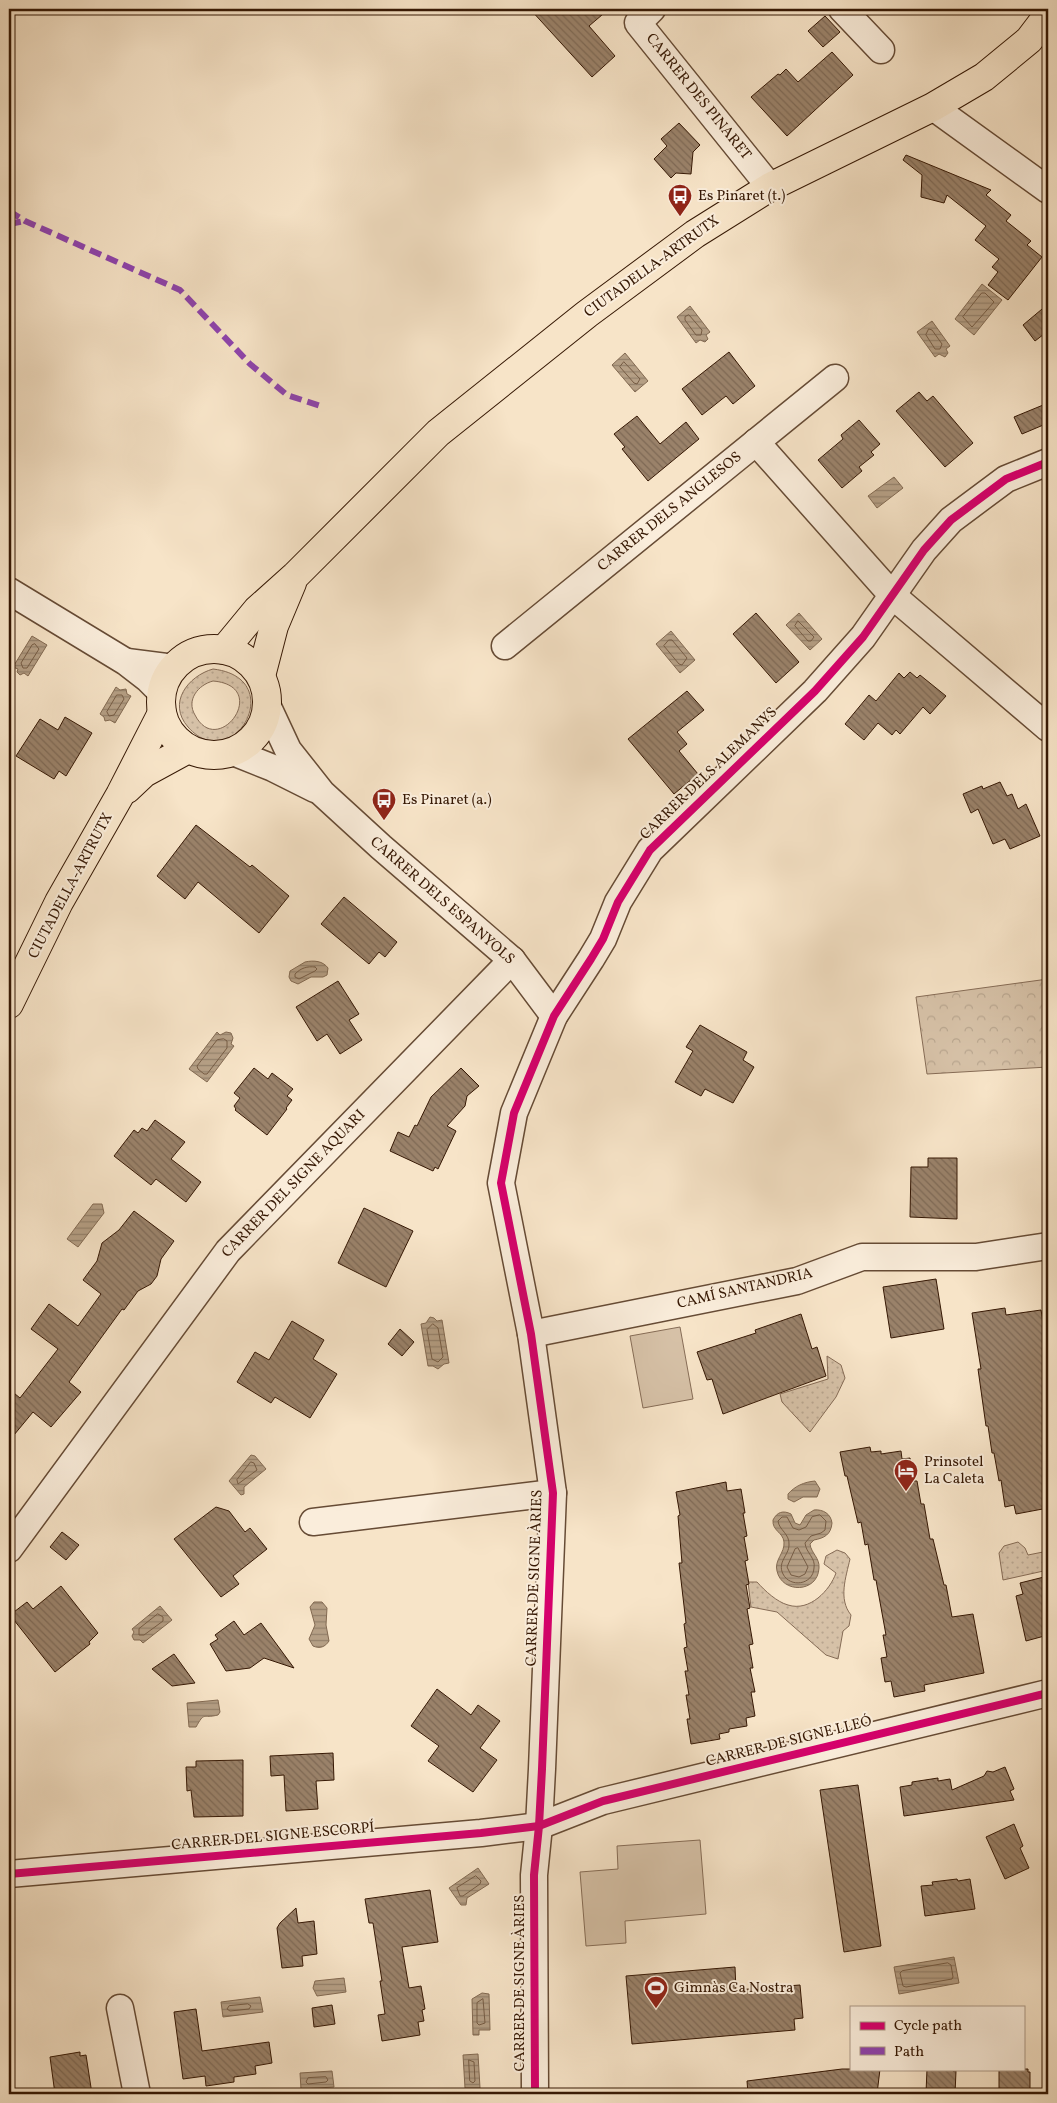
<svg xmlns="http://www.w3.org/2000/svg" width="1057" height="2103" font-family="Vollkorn,serif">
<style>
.grass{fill:url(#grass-dots);stroke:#866c56;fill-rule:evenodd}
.park{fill:url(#park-crowns);stroke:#866c56}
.pitch{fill:#d6c1a7;stroke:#866c56}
.water{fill:url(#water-rules);stroke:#826951}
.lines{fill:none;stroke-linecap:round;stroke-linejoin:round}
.shore{stroke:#765c44;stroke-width:1}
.building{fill:url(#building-back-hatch);stroke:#361804}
.minor-casing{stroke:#664b35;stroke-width:29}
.major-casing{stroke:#361804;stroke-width:30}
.minor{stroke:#faeddb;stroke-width:26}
.major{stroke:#f7e4c8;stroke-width:28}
.quiet{stroke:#8e44ad;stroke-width:6;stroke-dasharray:12 6;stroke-linecap:butt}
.cycleway-casing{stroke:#faeddb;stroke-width:11}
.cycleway{stroke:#d6006c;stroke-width:8}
.labels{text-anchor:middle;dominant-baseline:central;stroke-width:4;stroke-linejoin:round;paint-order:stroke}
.street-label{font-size:15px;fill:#361804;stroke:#faeddb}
.poi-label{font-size:15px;fill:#361804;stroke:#faeddb;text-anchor:start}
</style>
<defs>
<pattern id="grass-dots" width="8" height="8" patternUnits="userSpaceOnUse" patternTransform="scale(1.25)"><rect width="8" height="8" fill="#d6c1a7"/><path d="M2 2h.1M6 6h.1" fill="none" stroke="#b8a58e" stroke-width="1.8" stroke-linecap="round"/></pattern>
<pattern id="park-crowns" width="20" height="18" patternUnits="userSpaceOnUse" patternTransform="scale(1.25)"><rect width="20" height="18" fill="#d6c1a7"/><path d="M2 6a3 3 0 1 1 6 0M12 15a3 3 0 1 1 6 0" fill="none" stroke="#b8a58e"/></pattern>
<pattern id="water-rules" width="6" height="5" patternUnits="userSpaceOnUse" patternTransform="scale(1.25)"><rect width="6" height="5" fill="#b59f85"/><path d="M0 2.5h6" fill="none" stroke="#94816b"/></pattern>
<pattern id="building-back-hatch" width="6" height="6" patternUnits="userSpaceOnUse" patternTransform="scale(1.25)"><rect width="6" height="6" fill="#9a826a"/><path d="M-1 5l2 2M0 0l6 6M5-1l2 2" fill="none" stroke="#7e6955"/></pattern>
</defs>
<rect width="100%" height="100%" fill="#f7e4c8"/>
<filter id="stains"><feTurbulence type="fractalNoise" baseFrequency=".004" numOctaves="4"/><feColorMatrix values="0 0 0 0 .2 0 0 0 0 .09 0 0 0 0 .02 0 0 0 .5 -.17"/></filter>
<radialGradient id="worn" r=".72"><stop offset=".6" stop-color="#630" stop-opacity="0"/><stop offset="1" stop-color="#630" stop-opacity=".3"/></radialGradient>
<!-- grass -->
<g class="grass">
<path d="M213 669C290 678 233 778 188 727 167 703 188 676 213 669ZM213 681C272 686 218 760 195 715 186 700 198 685 213 681Z"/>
<polygon points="827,1356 841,1365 845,1378 836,1397 810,1432 782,1402 780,1394 828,1379"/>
<polygon points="1018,1542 1025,1548 1028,1555 1048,1551 1048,1570 1003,1580 999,1553 1004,1546"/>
<path d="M837 1550 845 1553 850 1559C846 1577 838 1599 851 1615L849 1626 843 1631 838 1659 826 1655 777 1612 751 1607 748 1582H757C765 1591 777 1602 788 1605 810 1612 830 1590 836 1573L824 1564 826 1556Z"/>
</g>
<!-- park -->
<polygon class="park" points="1048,979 1048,1067 927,1074 916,997"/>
<!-- pitch -->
<g class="pitch">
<polygon points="680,1327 693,1399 643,1408 630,1336"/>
<polygon points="700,1840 706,1914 625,1921 626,1943 586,1946 580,1872 618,1869 617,1846"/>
</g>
<!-- water -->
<g class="water">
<polygon points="982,284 1002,300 974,335 955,319"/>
<polygon points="690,306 710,332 706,335 708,339 705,342 700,340 696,343 677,317"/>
<polygon points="932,321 950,346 946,349 948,353 945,357 939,354 935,357 917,332"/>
<polygon points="625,353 648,381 635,392 612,365"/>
<polygon points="894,477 903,488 877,508 868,496"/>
<polygon points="799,613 822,639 810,650 786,625"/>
<polygon points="671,631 695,660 680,673 656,644"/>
<polygon points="32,636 47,645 28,676 24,673 20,675 17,672 18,669 13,667"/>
<polygon points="116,687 120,690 126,689 127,694 131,696 115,723 110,720 105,721 104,717 100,714"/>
<path d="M305 962C314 960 323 961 328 968L327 975 323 977H311L298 984 291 981 289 977 290 971Z"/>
<polygon points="217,1032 220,1035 226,1032 231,1033 233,1038 231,1044 234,1046 207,1082 189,1069"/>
<polygon points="93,1204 102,1204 104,1213 78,1247 67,1239"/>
<polygon points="430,1317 434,1318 437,1321 442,1320 449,1363 444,1364 438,1369 433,1366 428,1366 421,1324 426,1323"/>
<polygon points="251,1455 255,1456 266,1469 244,1487 244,1494 241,1495 229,1481"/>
<path d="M815 1481 820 1489 817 1497H803L794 1502 788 1499V1494C795 1486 804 1482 815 1481Z"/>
<path d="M814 1510C823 1509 831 1514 832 1523 831 1535 824 1538 814 1540L810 1544C811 1553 820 1558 819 1568 818 1593 782 1594 777 1571 774 1560 785 1553 784 1542 783 1532 772 1531 773 1520 777 1512 783 1510 791 1514L795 1523 800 1525 806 1515Z"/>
<path d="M314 1602H322L327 1608 326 1625 329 1641C325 1647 320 1649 313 1646L309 1639 315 1625 310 1607Z"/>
<polygon points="160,1606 172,1620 143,1643 140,1640 134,1640 132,1636 134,1632 132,1629"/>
<path d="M218 1700 220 1712 218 1715C202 1719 205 1711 196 1727H189L187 1703Z"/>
<polygon points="478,1868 489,1884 467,1898 466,1905 461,1905 449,1888"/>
<polygon points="954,1957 959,1983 899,1994 894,1967"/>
<polygon points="344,1978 346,1992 317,1996 313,1988 315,1981"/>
<polygon points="482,1993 489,1994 490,2030 479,2030 479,2035 473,2035 472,1999"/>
<polygon points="260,1997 263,2012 223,2017 221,2002"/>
<polygon points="478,2054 480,2088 465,2088 463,2055"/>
<polygon points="332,2071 334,2087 301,2089 300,2073"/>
</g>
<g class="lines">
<!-- shore -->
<g class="shore">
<polygon points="982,293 985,293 994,302 972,327 963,317"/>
<polygon points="689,315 702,330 701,335 696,335 685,320 685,317"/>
<polygon points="929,329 932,330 942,344 940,349 935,349 926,335"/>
<polygon points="624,362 640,379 637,384 634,383 620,367"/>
<polygon points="798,621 814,637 811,641 808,641 795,626"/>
<polygon points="669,640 672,640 687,658 682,665 679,664 664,646"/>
<polygon points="35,644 39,649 27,668 23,668 21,663 32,645"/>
<polygon points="117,695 122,695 124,699 114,715 109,716 107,712"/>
<path d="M315 967 317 969 315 971 299 979 295 977V974C301 968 307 966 315 967Z"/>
<polygon points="224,1039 227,1041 227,1048 207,1074 204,1074 198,1069 197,1066 217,1040"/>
<polygon points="433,1324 438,1328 443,1357 438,1362 432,1359 427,1330"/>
<polygon points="251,1462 254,1463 257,1470 238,1484 237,1480"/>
<path d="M820 1515 826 1521 825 1530 821 1533 811 1536 805 1543C806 1553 816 1558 814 1568 813 1585 790 1588 783 1574 777 1562 789 1555 789 1545 790 1534 779 1530 778 1521L782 1517H787L793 1528 799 1530 806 1527 812 1517Z"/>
<polygon points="798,1548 808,1567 805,1574 799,1577 791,1575 787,1567 795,1549"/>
<polygon points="158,1614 163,1617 163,1621 144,1635 139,1635 139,1629"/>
<polygon points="476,1876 481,1881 480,1884 463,1896 460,1896 457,1888"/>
<polygon points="948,1963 951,1965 953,1977 952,1979 906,1987 903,1986 900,1973 902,1971"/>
<polygon points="483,1999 485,2023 479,2025 477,2023 477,2003"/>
<polygon points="248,2004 251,2006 249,2009 230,2011 227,2009 229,2006"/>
<polygon points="469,2060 474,2062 475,2081 473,2083 470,2081"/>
<polygon points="326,2077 328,2080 326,2082 308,2084 306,2082 308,2078"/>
</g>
</g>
<!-- building -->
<g class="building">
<polygon points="530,9 609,9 589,26 615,56 592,77"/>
<polygon points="825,16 840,32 823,47 808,31"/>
<polygon points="832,52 853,75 787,136 751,97 778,74 780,75 786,69 798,82"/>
<polygon points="679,123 700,145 693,152 691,174 676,173 671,178 654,159 667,146 661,139"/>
<polygon points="906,155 991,190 986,195 1011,215 1006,221 1031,241 1027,245 1042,257 1008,300 988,285 998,272 992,267 999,259 975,240 986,226 947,195 944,203 921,197 922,175 903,160"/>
<polygon points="1048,304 1048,331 1035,341 1023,325"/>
<polygon points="729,352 755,386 733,404 726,396 702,415 682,389"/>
<polygon points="919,392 927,401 933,396 973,443 945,467 896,411"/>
<polygon points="1048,403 1048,423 1022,434 1014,417"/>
<polygon points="637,416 660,444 686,422 699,439 648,481 622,449 625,447 614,434"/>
<polygon points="859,420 880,444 871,452 874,455 859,467 862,471 842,488 818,460 843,439 841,435"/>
<polygon points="756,613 799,662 776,683 733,634"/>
<polygon points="910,672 917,678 920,675 946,696 930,714 923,707 900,734 896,730 892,735 878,723 864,740 845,724 869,695 876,701 899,673 904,678"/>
<polygon points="687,691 704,710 677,732 687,744 679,751 698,774 674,794 628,739"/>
<polygon points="65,717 92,733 66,776 59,771 54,779 16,756 40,719 58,730"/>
<polygon points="1000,782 1007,796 1012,794 1018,809 1026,804 1040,836 1010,849 1005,839 993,844 978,809 971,813 963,794 982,786 983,789"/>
<polygon points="196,825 250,867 252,865 289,896 259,933 198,882 185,899 157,876"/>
<polygon points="344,897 397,942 385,957 379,952 369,964 321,924"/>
<polygon points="338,981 359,1014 349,1020 362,1040 340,1054 327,1034 317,1041 296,1007"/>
<polygon points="700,1025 747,1052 743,1060 754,1067 733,1103 705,1089 701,1096 675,1082 693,1051 686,1047"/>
<polygon points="254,1068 268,1079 272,1073 293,1089 287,1096 292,1100 286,1108 287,1109 267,1135 235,1110 236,1109 234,1106 240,1098 234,1093"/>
<polygon points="461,1068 479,1086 467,1096 465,1106 447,1126 456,1131 438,1169 435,1167 433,1171 390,1151 398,1132 409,1137 415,1125 417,1126 431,1097"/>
<polygon points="155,1120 185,1142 171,1159 201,1182 186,1202 156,1179 151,1185 114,1156 134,1130 138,1133 142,1128 147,1131"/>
<polygon points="928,1158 957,1158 957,1219 910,1217 911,1167 928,1167"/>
<polygon points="364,1208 413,1231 386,1287 338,1263"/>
<polygon points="134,1211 174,1241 161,1259 157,1276 151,1284 138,1291 124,1310 122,1309 69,1382 81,1392 51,1427 33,1412 9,1441 9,1389 20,1398 58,1349 31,1329 49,1304 78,1326 101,1294 83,1280 97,1261 102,1243 119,1230"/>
<polygon points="936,1279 944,1329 891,1338 883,1287"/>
<polygon points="1005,1308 1006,1315 1041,1310 1048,1352 1045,1353 1048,1370 1048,1508 1016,1514 1014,1505 1005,1507 1001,1480 999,1481 994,1453 992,1453 988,1426 986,1426 978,1369 981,1369 972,1313"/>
<polygon points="801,1314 812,1349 817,1347 826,1376 723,1414 712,1379 707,1380 697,1352 756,1333 755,1330"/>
<polygon points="292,1321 324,1340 313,1359 337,1374 310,1418 275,1397 271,1403 237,1382 255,1352 269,1360"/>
<polygon points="400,1329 414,1342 402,1356 388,1344"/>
<polygon points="870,1447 871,1452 881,1451 881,1454 901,1451 902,1459 910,1458 914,1481 917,1481 921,1504 924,1504 930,1539 933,1539 944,1585 946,1585 952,1617 973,1614 984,1673 924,1685 925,1691 894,1697 891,1681 885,1682 881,1658 887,1657 883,1635 886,1635 876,1580 874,1580 868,1544 865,1545 861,1522 858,1523 847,1476 845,1476 840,1452"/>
<polygon points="726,1482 727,1491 741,1489 745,1513 743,1513 747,1536 744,1537 748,1560 745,1561 749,1584 746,1585 750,1608 747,1609 753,1644 749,1645 753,1668 750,1668 755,1692 751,1692 755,1716 746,1718 747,1726 729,1729 729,1732 719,1734 720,1739 691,1744 687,1719 690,1719 686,1695 689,1695 685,1671 688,1671 684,1648 687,1647 684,1624 686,1623 679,1563 682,1563 678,1516 680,1515 676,1492"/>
<polygon points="216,1507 229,1511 245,1532 250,1528 267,1549 233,1576 239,1584 221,1597 174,1539"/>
<polygon points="62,1532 79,1545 66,1560 50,1547"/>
<polygon points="1048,1576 1048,1635 1026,1641 1016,1596 1023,1594 1020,1583"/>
<polygon points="61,1586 98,1633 89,1642 90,1644 55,1672 10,1615 27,1602 33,1609"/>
<polygon points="234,1621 244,1635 261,1623 294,1668 264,1658 250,1668 226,1671 210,1644 218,1639 215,1635"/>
<polygon points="174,1654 195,1683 172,1686 152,1669"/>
<polygon points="437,1689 471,1715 478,1705 500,1721 480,1748 497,1760 473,1792 428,1761 439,1746 411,1726"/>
<polygon points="333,1753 334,1780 316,1781 318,1809 286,1811 284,1775 271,1776 270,1756"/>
<polygon points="243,1760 243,1816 194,1817 191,1790 187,1791 186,1767 196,1767 196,1761"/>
<polygon points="1005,1767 1014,1789 1010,1791 1014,1800 904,1816 900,1787 912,1785 912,1782 938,1778 938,1781 950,1779 952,1790 984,1776 987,1771 993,1772"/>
<polygon points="858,1785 881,1946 844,1952 820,1790"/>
<polygon points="1014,1824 1023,1846 1020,1848 1029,1868 1005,1879 986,1837"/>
<polygon points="957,1879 958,1881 970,1879 975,1909 925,1916 921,1886 933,1885 932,1882"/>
<polygon points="430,1890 438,1942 402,1947 409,1988 421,1986 425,2009 422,2010 424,2021 418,2022 420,2035 382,2041 378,2015 385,2014 380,1981 382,1981 373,1923 369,1923 365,1899"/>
<polygon points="296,1908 298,1923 314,1921 317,1954 302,1956 303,1966 282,1968 277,1928 280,1923"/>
<polygon points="735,1967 736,1990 800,1985 803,2018 794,2019 795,2030 632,2044 626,1976"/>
<polygon points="332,2005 335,2024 314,2027 312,2008"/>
<polygon points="196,2009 202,2051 269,2042 272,2063 255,2066 256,2074 234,2077 234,2082 206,2086 205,2076 183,2079 174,2012"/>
<polygon points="80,2052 80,2056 86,2055 92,2094 55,2094 50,2057"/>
<polygon points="842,2069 880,2069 877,2094 748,2094 747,2081"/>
<polygon points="927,2069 953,2069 953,2071 956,2071 955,2094 926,2093"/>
<polygon points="999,2069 1028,2069 1028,2072 1030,2072 1030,2094 999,2094"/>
</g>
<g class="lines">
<defs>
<g id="minor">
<polyline points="652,9 638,23 770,187"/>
<polyline points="842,9 881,50"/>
<polyline points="933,107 1048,190"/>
<polyline points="756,442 893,596 1048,728"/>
<polyline points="9,591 126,662 148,679 162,693"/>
<polyline points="505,646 835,378"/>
<polyline points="127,662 174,668"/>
<polyline points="267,705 288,750 322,793 381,847 512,960 554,1016"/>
<polyline points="233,752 273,768 315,789"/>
<polyline points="531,1334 797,1281 862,1257 976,1257 1048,1246"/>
<polyline points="313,1522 553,1493"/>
<polyline points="9,1549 228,1251 512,960"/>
<polyline points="9,1874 481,1833 539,1826 603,1801 1048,1693"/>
<polyline points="120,2008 137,2094"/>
<polyline points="535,2094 534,1875 539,1826 542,1769 553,1493 531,1334 501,1183 514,1113 554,1016 591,959 603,939 618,902 650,850 815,691 863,637 924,550 951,520 1006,479 1048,462"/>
</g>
<g id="major">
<circle cx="214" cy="702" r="53"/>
<polyline points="224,650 257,610 295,576 438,433 587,314 695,234 770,187 933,107 984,77 1029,40 1048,15"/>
<polyline points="261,676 274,626 292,583"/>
<polyline points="127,789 144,773 188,749"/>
<polyline points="9,1004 59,902 120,795 162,713"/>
</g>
</defs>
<!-- minor casing -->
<use href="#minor" class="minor-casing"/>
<!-- major casing -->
<use href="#major" class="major-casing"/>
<!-- minor -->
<use href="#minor" class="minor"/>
<!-- major -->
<use href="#major" class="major"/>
<!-- quiet -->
<g class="quiet">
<polyline points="9,211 25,221 180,290 250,364 287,395 324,407"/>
<polyline points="9,224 25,221"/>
</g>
<defs>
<g id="cycleway">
<polyline points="9,1874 481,1833 539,1826 603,1801 1048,1693"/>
<polyline points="535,2094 534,1875 539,1826 542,1769 553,1493 531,1334 501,1183 514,1113 554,1016 591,959 603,939 618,902 650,850 815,691 863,637 924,550 951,520 1006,479 1048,462"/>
</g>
</defs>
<!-- cycleway casing -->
<use href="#cycleway" class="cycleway-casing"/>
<!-- cycleway -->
<use href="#cycleway" class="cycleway"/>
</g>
<!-- icons -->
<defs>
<symbol id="bus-pin" viewBox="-11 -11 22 30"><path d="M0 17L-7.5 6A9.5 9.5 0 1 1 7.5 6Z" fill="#8f2418" stroke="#faeddb"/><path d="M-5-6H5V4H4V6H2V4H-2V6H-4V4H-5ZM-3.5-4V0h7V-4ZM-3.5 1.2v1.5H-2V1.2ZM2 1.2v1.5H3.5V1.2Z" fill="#fff"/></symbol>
<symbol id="hotel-pin" viewBox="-11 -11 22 30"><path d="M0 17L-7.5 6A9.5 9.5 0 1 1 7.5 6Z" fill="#8f2418" stroke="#faeddb"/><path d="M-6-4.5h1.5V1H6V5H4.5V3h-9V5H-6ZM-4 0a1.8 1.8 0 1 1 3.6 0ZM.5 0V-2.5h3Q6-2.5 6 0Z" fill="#fff"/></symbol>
<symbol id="stadium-pin" viewBox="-11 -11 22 30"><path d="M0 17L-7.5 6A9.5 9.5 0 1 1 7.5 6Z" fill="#8f2418" stroke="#faeddb"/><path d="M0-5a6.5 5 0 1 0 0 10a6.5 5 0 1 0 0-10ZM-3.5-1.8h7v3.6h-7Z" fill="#fff"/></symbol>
</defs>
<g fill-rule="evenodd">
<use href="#bus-pin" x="666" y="182" width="28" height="38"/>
<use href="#bus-pin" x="370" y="786" width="28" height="38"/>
<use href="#hotel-pin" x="892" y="1457" width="28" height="38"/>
<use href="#stadium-pin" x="642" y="1974" width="28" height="38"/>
</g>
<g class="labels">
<!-- street labels -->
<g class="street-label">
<text transform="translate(698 97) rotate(51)">CARRER DES PINARET</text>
<text transform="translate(652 267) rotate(-36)">CIUTADELLA-ARTRUTX</text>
<text transform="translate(670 512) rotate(-39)">CARRER DELS ANGLESOS</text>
<text transform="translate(709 774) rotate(-44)">CARRER DELS ALEMANYS</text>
<text transform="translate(71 886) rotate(-62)">CIUTADELLA-ARTRUTX</text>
<text transform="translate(442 901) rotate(41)">CARRER DELS ESPANYOLS</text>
<text transform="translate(294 1184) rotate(-46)">CARRER DEL SIGNE AQUARI</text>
<text transform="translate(745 1289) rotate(-13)">CAMÍ SANTANDRIA</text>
<text transform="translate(535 1578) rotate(-88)">CARRER DE SIGNE ÀRIES</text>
<text transform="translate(789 1742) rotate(-14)">CARRER DE SIGNE LLEÓ</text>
<text transform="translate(273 1837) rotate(-5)">CARRER DEL SIGNE ESCORPÍ</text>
<text transform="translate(520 1983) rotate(-90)">CARRER DE SIGNE ÀRIES</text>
</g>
<!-- poi labels -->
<g class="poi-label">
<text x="698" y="196">Es Pinaret (t.)</text>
<text x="402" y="800">Es Pinaret (a.)</text>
<text x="924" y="1462">Prinsotel<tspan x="924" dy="17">La Caleta</tspan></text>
<text x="674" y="1988">Gimnàs Ca Nostra</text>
</g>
</g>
<!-- margin -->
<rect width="1057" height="2103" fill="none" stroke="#f7e4c8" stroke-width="30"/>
<rect x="10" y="10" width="1037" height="2083" fill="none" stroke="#361804" stroke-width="2.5"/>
<rect x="15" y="15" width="1027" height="2073" fill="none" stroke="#361804"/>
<!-- legend -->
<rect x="850" y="2006" width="175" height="65" fill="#faeddb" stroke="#ac9885"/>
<rect x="860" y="2022" width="25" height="8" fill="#d6006c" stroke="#ac9885"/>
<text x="894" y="2030" font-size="15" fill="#361804">Cycle path</text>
<rect x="860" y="2047" width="25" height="8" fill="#8e44ad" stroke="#ac9885"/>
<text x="894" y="2056" font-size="15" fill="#361804">Path</text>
<rect width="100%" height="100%" filter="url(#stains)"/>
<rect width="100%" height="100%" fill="url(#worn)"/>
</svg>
